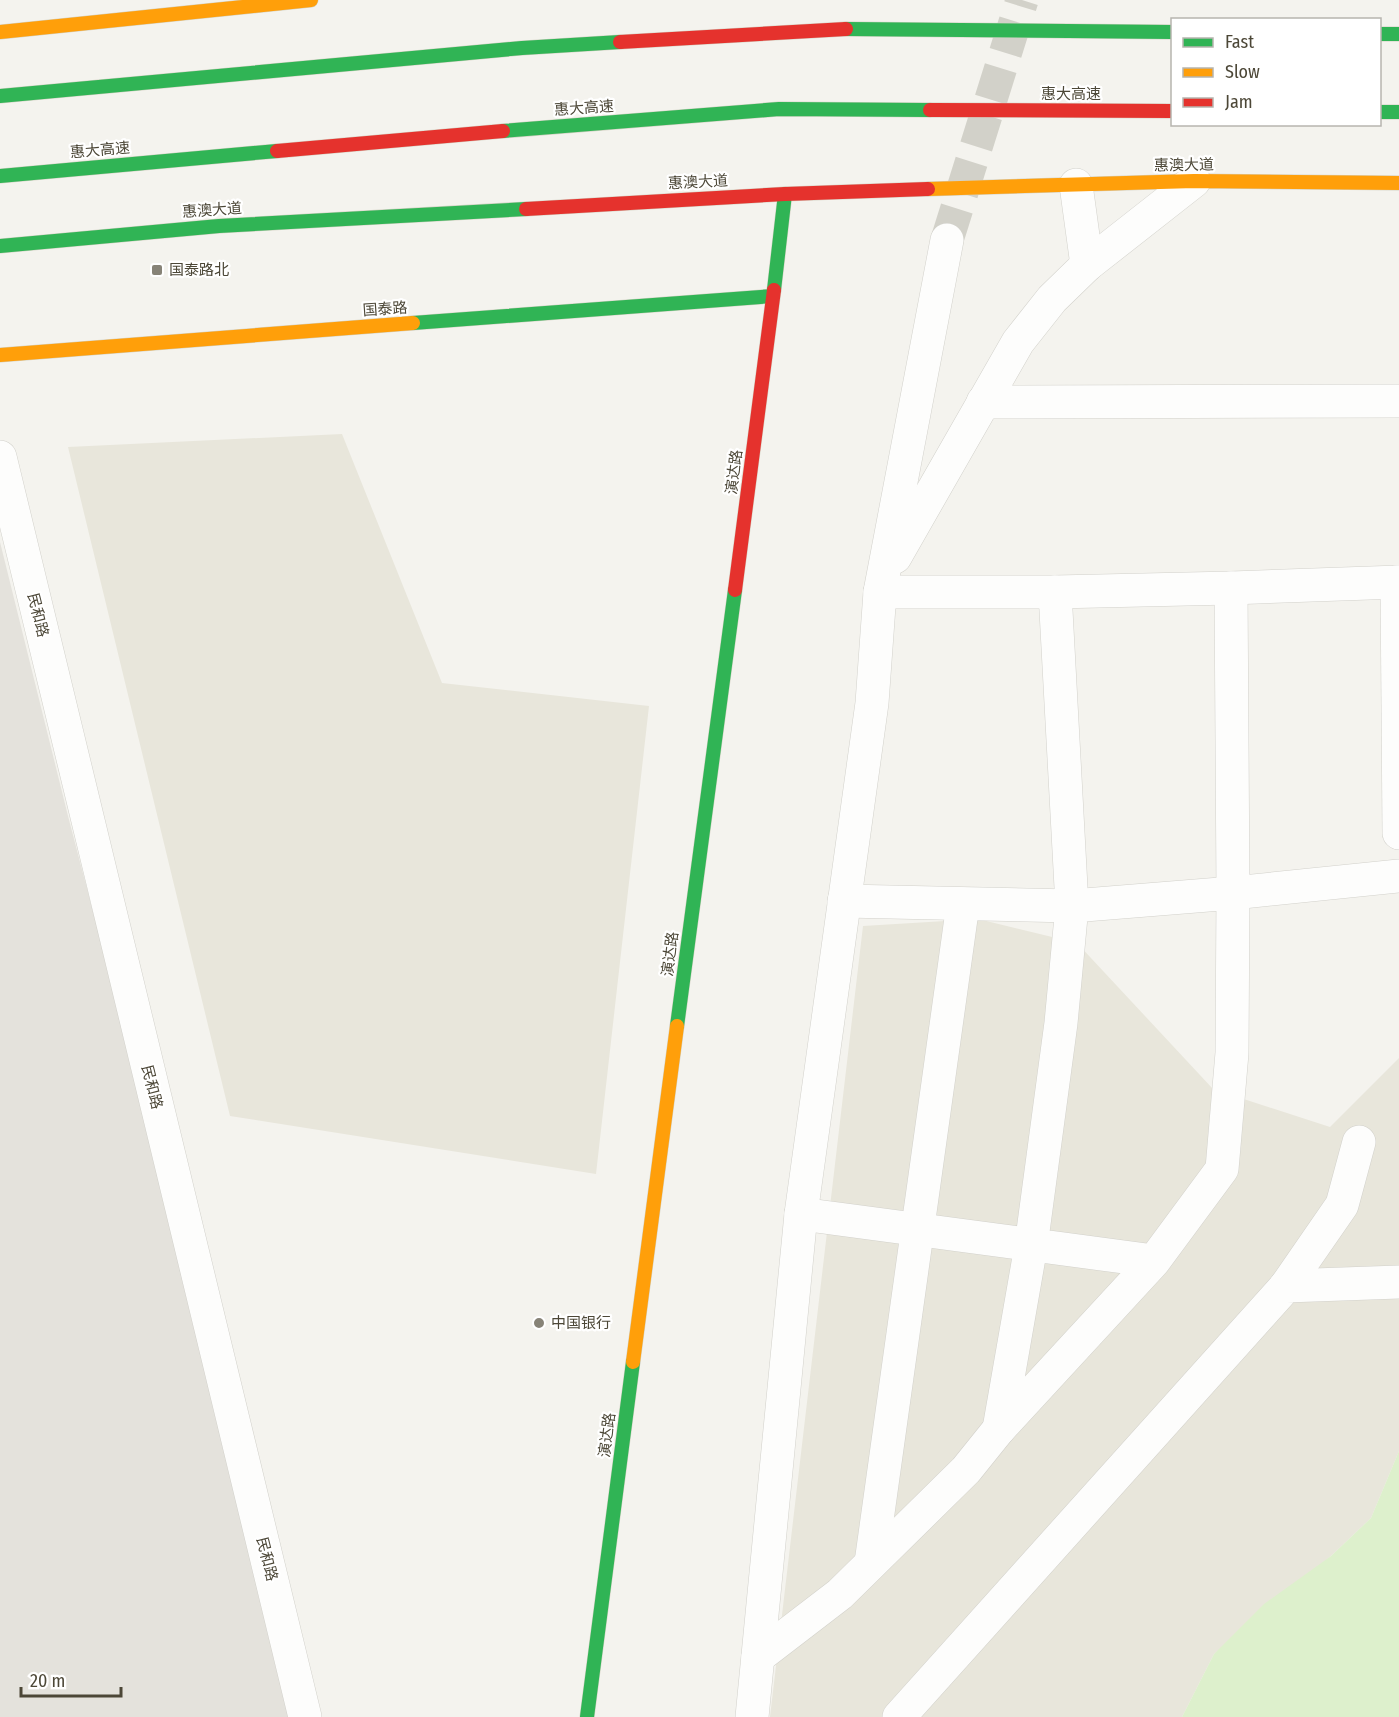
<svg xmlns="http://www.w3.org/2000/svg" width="1399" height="1717" font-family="'Fira Sans Condensed','Noto Sans SC',sans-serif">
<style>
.residential{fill:#e8e6db}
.industrial{fill:#e4e2dc}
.green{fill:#ddf0cc}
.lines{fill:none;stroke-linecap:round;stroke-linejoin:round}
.street-tunnel{stroke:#d2d1c9;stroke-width:33;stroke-dasharray:33 16;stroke-linecap:butt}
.street-casing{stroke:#d2d1cb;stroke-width:34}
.fast-casing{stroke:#d4d2c4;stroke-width:15}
.slow-casing{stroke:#d4d2c4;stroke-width:15}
.jam-casing{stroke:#d4d2c4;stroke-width:15}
.street{stroke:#fdfdfc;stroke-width:33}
.fast{stroke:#30b455;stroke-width:14}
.slow{stroke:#ff9f0a;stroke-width:14}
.jam{stroke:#e5322d;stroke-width:14}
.poi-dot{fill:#878377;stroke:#fff;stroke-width:2}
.labels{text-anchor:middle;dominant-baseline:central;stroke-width:4.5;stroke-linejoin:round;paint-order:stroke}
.street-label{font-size:15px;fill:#4c4737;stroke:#fff}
.poi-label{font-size:15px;fill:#4c4737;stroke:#fff;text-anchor:start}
</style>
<rect width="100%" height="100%" fill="#f4f3ee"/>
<!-- residential -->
<g class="residential">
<polygon points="342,434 442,683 649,706 596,1174 230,1116 68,447"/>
<polygon points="978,919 1077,943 1213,1089 1330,1127 1399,1058 1399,1451 1371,1518 1331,1556 1214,1654 1182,1717 770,1717 863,926"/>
</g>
<!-- industrial -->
<polygon class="industrial" points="0,542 68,816 156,1153 294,1717 0,1717"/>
<!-- green -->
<polygon class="green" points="1399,1451 1399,1717 1182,1717 1214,1654 1264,1604 1331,1556 1371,1518"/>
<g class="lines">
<!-- street-tunnel -->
<polyline class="street-tunnel" points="947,240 1022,0"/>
<defs>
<g id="street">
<polyline points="1076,185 1087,265"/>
<polyline points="983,402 1399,401"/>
<polyline points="0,457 305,1717"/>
<polyline points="895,557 1018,342 1052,299 1087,265 1194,181"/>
<polyline points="1397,582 1399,833"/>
<polyline points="1231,588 1233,893 1399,876"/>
<polyline points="880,592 1055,592 1231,588 1399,582"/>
<polyline points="844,901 1072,906 1055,592"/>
<polyline points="801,1214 1154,1261 999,1429 1031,1246 1061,1023 1072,906 1233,893 1232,1053 1222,1169 1154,1261"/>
<polyline points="1286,1286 1342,1205 1359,1142"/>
<polyline points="871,1563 963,904"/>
<polyline points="758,1657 840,1594 966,1470 999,1429"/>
<polyline points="752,1717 801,1214 872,703 880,592 947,240"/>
<polyline points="899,1717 1286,1286 1399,1282"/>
</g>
<g id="fast">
<polyline points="846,29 1172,32"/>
<polyline points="1380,34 1399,34"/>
<polyline points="0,96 522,48 620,42"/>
<polyline points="1380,112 1399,112"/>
<polyline points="503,131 779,109 930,110"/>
<polyline points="0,176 277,151"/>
<polyline points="0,246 219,226 526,209"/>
<polyline points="774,290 785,194"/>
<polyline points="413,323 773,296"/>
<polyline points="677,1026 735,590"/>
<polyline points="587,1717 633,1362"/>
</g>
<g id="slow">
<polyline points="0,32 311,0"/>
<polyline points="928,189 1194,181 1399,183"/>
<polyline points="0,355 413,323"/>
<polyline points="633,1362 677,1026"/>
</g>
<g id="jam">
<polyline points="620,42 846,29"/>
<polyline points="930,110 1172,111"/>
<polyline points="277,151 503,131"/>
<polyline points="526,209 785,194 928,189"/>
<polyline points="735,590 774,290"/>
</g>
</defs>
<!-- street casing -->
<use href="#street" class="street-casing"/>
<!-- fast casing -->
<use href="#fast" class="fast-casing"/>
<!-- slow casing -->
<use href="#slow" class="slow-casing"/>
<!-- jam casing -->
<use href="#jam" class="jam-casing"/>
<!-- street -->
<use href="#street" class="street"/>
<!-- fast -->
<use href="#fast" class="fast"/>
<!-- slow -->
<use href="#slow" class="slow"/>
<!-- jam -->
<use href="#jam" class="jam"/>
</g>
<!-- markers -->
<g class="poi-dot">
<rect x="151" y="264" width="12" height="12" rx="3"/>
<circle cx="539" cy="1323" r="6"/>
</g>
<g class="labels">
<!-- street labels -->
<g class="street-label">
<text x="1071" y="94">惠大高速</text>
<text transform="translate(584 108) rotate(-4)">惠大高速</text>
<text transform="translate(100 150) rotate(-5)">惠大高速</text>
<text transform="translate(1184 165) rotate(-1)">惠澳大道</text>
<text transform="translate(698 182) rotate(-3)">惠澳大道</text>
<text transform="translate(212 210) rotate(-4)">惠澳大道</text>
<text transform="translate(385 309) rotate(-4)">国泰路</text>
<text transform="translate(734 472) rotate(-83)">演达路</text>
<text transform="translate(38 615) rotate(76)">民和路</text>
<text transform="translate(670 954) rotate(-83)">演达路</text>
<text transform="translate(152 1087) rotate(76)">民和路</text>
<text transform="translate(607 1435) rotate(-83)">演达路</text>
<text transform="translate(267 1559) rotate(76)">民和路</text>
</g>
<!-- poi labels -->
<g class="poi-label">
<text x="169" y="270">国泰路北</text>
<text x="551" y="1323">中国银行</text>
</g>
</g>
<!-- legend -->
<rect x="1171" y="18" width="210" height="108" fill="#ffffff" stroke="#b7b5af" stroke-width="1.5"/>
<rect x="1183" y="38" width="30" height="9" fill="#30b455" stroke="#b7b5af" stroke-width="1.5"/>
<text x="1225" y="48" font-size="18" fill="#4c4737">Fast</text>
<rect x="1183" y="68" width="30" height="9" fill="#ff9f0a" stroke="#b7b5af" stroke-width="1.5"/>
<text x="1225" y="78" font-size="18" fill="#4c4737">Slow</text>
<rect x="1183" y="98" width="30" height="9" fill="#e5322d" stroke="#b7b5af" stroke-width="1.5"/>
<text x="1225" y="108" font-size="18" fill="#4c4737">Jam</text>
<!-- scale -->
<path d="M21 1687v9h100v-9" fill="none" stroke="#4c4737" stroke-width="3"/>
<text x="30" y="1687" font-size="18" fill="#4c4737" stroke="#ffffff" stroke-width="4.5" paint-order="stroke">20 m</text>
</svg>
